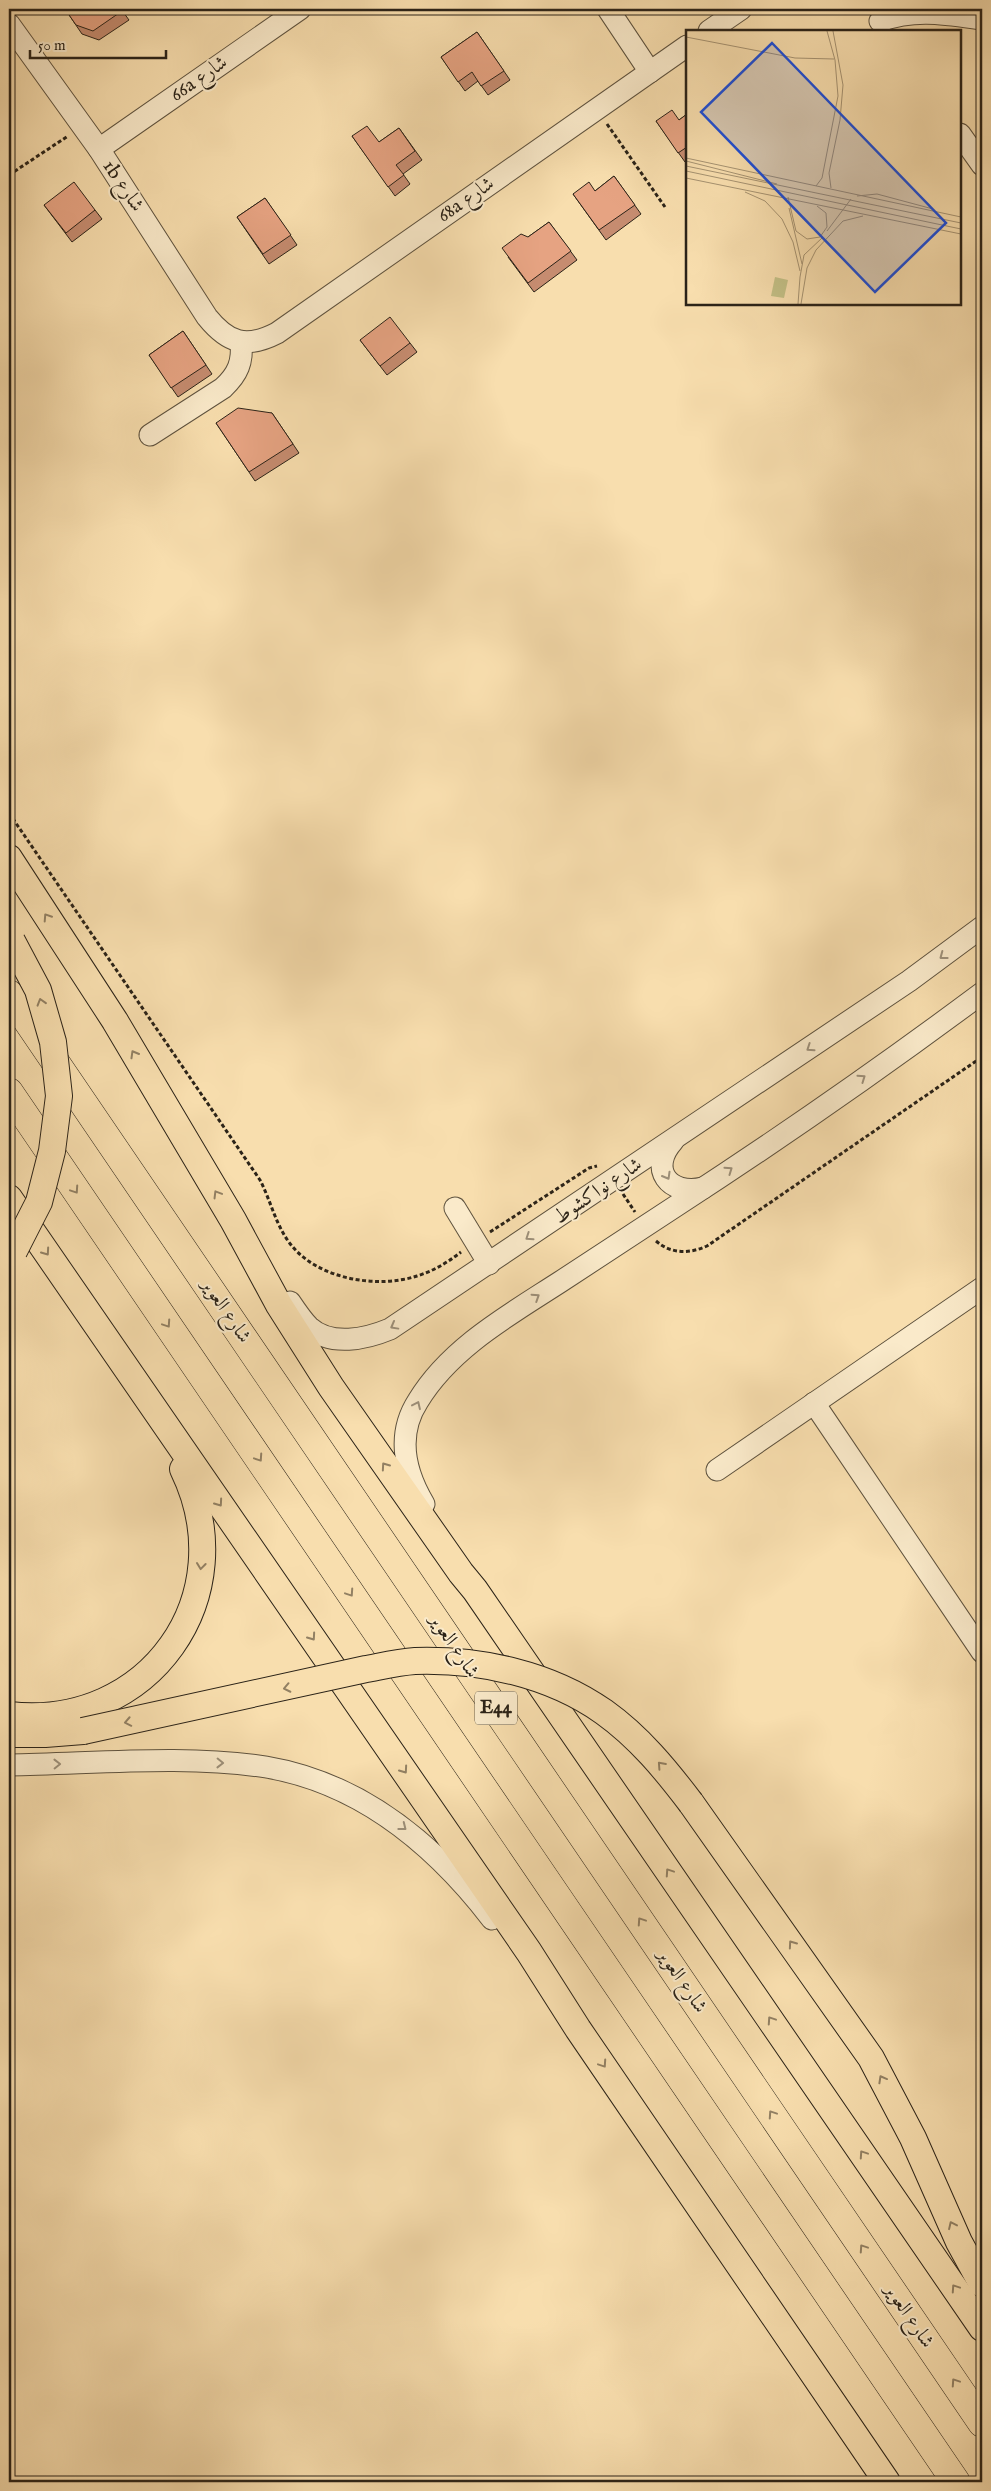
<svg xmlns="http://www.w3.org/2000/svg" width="991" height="2491" font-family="'IM FELL English',Amiri,serif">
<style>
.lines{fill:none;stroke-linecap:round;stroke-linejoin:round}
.minor-casing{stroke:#5e523e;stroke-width:23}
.major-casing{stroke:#2b2318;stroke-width:28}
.highway-casing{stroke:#2b2318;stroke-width:29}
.path{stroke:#2b2318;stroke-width:3;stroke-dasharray:4 2.5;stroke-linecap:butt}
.minor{stroke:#faeaca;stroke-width:21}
.major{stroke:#f8deae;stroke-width:26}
.highway{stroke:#f8deae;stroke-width:28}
.major-bridge-casing{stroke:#2b2318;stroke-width:28;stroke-linecap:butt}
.major-bridge{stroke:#f8deae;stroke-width:26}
.wall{fill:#c68c70;stroke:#2b2318}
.building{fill:#e6a382;stroke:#2b2318}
.oneway{stroke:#928063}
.oneway2{stroke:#9d907a}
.labels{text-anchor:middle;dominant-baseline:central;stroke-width:4;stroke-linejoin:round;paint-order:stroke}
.shield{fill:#faeaca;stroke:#695f4d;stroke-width:1}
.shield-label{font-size:19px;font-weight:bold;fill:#2b2318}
.street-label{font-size:20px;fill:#2b2318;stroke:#faeaca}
.inset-road{fill:none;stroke:#a69372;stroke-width:1}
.view{fill:#1d4ed8;fill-opacity:0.15;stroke:#1d4ed8;stroke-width:2.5}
.inset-edge{fill:none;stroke:#2b2318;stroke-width:2.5}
</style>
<rect width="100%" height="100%" fill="#f8deae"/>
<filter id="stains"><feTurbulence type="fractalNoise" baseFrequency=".004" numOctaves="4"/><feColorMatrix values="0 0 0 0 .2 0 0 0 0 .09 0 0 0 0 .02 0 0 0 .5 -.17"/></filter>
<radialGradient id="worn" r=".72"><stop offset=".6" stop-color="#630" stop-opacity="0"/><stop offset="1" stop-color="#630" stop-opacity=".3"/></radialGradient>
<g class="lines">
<defs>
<g id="minor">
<polyline points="608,9 650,72"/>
<path d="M880 21C915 8 946 14 982 19"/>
<path d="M9 24 99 149 207 317C228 343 246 349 277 333L687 46"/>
<polyline points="709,31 741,9"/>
<polyline points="960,134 982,165"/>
<polyline points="99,149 300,9"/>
<path d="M150 435 223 388C238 374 243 362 241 342"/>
<path d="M673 1141C648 1169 669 1196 703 1188"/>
<polyline points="455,1208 489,1264"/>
<path d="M290 1302C296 1311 302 1320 309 1327 331 1347 366 1339 390 1329L909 981 982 927"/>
<polyline points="814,1403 982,1652"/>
<polyline points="717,1470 982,1288"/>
<path d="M424 1504C405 1472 396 1435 418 1401 450 1348 509 1315 560 1282 599 1256 639 1230 679 1204 782 1137 884 1066 982 993"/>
<path d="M9 1765C91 1764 184 1754 266 1767 361 1783 435 1845 492 1919"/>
</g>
<g id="major">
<polyline points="9,858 115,1021 233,1220 279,1305 331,1387 461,1573 475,1590 982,2328"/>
<polyline points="9,1198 529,1952 578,2029 887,2482"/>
<path d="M9 1715C149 1731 245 1596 183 1469"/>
<polyline points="9,1734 45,1734 83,1731"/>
<polyline points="691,1803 871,2058 913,2138 959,2242 982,2284"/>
</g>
<g id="highway">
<polyline points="9,994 982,2423"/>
<polyline points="9,1092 956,2482"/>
</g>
</defs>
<!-- minor casing -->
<use href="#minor" class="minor-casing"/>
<!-- major casing -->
<use href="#major" class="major-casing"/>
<!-- highway casing -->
<use href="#highway" class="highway-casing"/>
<!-- path -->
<g class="path">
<polyline points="607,124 665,207"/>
<polyline points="9,175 68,136"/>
<path d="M9 813 260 1180C271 1201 276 1227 292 1246 319 1279 377 1289 417 1276 433 1271 447 1263 461 1252"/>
<polyline points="623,1194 635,1212"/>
<polyline points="490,1232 589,1168 597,1166"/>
<path d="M656 1241C671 1254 689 1254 707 1246L982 1057"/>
</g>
<!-- minor -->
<use href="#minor" class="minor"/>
<!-- major -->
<use href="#major" class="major"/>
<!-- highway -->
<use href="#highway" class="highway"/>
<defs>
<g id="major-bridge">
<polyline points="12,941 38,990 53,1042 59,1096 52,1151 39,1202 14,1251"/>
<path d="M83 1731 366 1669C382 1666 399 1662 415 1661 481 1659 550 1674 604 1712 639 1737 666 1770 691 1803"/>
</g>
</defs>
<!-- major-bridge casing -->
<use href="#major-bridge" class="major-bridge-casing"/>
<!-- major-bridge -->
<use href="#major-bridge" class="major-bridge"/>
</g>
<!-- wall -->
<g class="wall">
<polygon points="65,9 121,9 129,20 99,40 82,34"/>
<polygon points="477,32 510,80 488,95 478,81 465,91 441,57"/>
<polygon points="687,114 687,160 685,162 656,121 679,120"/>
<polygon points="399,128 422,160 403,174 410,184 395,196 352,136 379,142"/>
<polygon points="614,176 641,214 606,240 573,194 595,191"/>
<polygon points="265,198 297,245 269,264 237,217"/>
<polygon points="44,205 95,210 102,219 72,242"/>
<polygon points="549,222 577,260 534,292 508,257 528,237"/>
<polygon points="183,331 212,374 178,397 149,355"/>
<polygon points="360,340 410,343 417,352 387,375"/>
<polygon points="272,413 299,453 255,481 216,423"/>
</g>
<!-- building -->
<g class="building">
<polygon points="65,9 121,9 122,11 93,31 76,25"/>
<polygon points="477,32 504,71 481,86 472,72 458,82 441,57"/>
<polygon points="672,110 679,120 687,114 687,147 678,153 656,121"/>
<polygon points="367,126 379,142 399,128 415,151 396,165 404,175 388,187 352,136"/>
<polygon points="614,176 635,205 599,230 573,194 589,182 595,191"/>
<polygon points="74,182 95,210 66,233 44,205"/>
<polygon points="265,198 291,235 263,254 237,217"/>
<polygon points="549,222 571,251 528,283 502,248 521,234 528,237"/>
<polygon points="390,317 410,343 380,366 360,340"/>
<polygon points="183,331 206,365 171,388 149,355"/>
<polygon points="238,408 272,413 293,444 249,472 216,423"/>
</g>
<!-- one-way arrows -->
<defs><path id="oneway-chevron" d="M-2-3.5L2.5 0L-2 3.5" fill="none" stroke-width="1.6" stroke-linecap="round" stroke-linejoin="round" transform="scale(1.25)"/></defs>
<g class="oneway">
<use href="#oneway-chevron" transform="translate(47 917) rotate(-123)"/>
<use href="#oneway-chevron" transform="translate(41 1002) rotate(-107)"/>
<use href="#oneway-chevron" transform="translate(134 1054) rotate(-120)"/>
<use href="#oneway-chevron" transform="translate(75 1190) rotate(56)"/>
<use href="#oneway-chevron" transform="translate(217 1194) rotate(-121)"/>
<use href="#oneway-chevron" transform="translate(46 1252) rotate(55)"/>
<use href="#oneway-chevron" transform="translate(167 1324) rotate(56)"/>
<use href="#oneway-chevron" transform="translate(259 1458) rotate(56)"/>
<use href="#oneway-chevron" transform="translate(385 1466) rotate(-125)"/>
<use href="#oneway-chevron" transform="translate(219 1503) rotate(55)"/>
<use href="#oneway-chevron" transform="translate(201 1566) rotate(97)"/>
<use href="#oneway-chevron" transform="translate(350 1593) rotate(56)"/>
<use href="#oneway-chevron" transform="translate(312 1637) rotate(55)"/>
<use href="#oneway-chevron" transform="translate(287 1688) rotate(168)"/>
<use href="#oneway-chevron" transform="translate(128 1722) rotate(169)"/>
<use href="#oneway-chevron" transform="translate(661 1765) rotate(-132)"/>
<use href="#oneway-chevron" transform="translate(404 1770) rotate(55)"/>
<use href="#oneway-chevron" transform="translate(669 1872) rotate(-124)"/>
<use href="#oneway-chevron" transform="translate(641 1921) rotate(-124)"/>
<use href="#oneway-chevron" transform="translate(792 1944) rotate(-125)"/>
<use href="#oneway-chevron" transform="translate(771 2020) rotate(-124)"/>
<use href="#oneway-chevron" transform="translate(603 2064) rotate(56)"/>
<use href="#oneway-chevron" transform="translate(882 2079) rotate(-119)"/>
<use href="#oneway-chevron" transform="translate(772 2114) rotate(-124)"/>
<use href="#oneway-chevron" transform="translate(863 2154) rotate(-124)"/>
<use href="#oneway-chevron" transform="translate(952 2225) rotate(-115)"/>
<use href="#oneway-chevron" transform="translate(863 2248) rotate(-124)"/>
<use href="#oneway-chevron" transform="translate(955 2288) rotate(-124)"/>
<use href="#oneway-chevron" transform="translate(955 2382) rotate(-124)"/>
</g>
<g class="oneway2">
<use href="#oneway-chevron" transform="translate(943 956) rotate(143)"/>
<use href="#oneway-chevron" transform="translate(810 1048) rotate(146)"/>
<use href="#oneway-chevron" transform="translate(862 1078) rotate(-35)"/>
<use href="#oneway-chevron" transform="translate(729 1170) rotate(-35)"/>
<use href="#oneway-chevron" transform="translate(667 1176) rotate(60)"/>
<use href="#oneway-chevron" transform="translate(529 1237) rotate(146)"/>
<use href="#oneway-chevron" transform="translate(536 1297) rotate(-33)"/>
<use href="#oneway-chevron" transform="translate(394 1326) rotate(151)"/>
<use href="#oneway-chevron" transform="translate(417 1405) rotate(-65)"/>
<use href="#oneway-chevron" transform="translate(220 1763) rotate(1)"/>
<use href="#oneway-chevron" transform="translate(57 1764) rotate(-1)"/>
<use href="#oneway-chevron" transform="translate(403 1827) rotate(38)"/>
</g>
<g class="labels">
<!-- shield labels -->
<rect class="shield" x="475" y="1691.5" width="42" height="33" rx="4"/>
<g class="shield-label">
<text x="496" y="1708">E44</text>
</g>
<!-- street labels -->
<g class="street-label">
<text transform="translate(199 79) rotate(-35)">66a شارع</text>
<text transform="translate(123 186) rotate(56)">1b شارع</text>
<text transform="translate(466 200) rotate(-35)">68a شارع</text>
<text transform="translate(598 1191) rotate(-34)">شارع نواكشوط</text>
<text transform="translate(226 1311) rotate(56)">شارع العوير</text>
<text transform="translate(454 1646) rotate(56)">شارع العوير</text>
<text transform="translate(682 1981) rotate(56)">شارع العوير</text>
<text transform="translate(909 2316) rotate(56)">شارع العوير</text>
</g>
</g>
<!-- overview -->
<g transform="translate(686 30)">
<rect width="275" height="275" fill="#f8deae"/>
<path d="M89 247 102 250 98 268 85 266Z" fill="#c3c086"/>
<path class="inset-road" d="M0 7 109 28 148 29M0 128 275 187M0 131 91 154M0 136 275 193M0 141 275 199M0 148 275 204M130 156 136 148 152 66 149 30 141 1M145 158 143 143 154 90 157 55 147 1M59 162 79 171 96 189 107 212 114 241M171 166 191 164 247 179M102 167 110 201 121 209 134 207 141 197 140 183 131 176M103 178 116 234M141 201 165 169M114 247 118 225 137 207M112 274 114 247M115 274 121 238 130 220 157 191 177 186"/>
<path class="view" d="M86 13 260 193 189 262 15 82Z"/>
<rect width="275" height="275" class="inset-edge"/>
</g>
<!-- margin -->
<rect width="991" height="2491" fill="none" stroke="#f8deae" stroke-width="30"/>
<rect x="10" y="10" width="971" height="2471" fill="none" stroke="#2b2318" stroke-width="2.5"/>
<rect x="15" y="15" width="961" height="2461" fill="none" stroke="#2b2318"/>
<!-- scale -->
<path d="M30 50v8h136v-8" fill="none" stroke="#2b2318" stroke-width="2.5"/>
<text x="38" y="50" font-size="15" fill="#2b2318" stroke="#faeaca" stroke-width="4" paint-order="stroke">50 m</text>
<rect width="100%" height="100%" filter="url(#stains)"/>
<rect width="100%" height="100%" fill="url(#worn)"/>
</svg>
